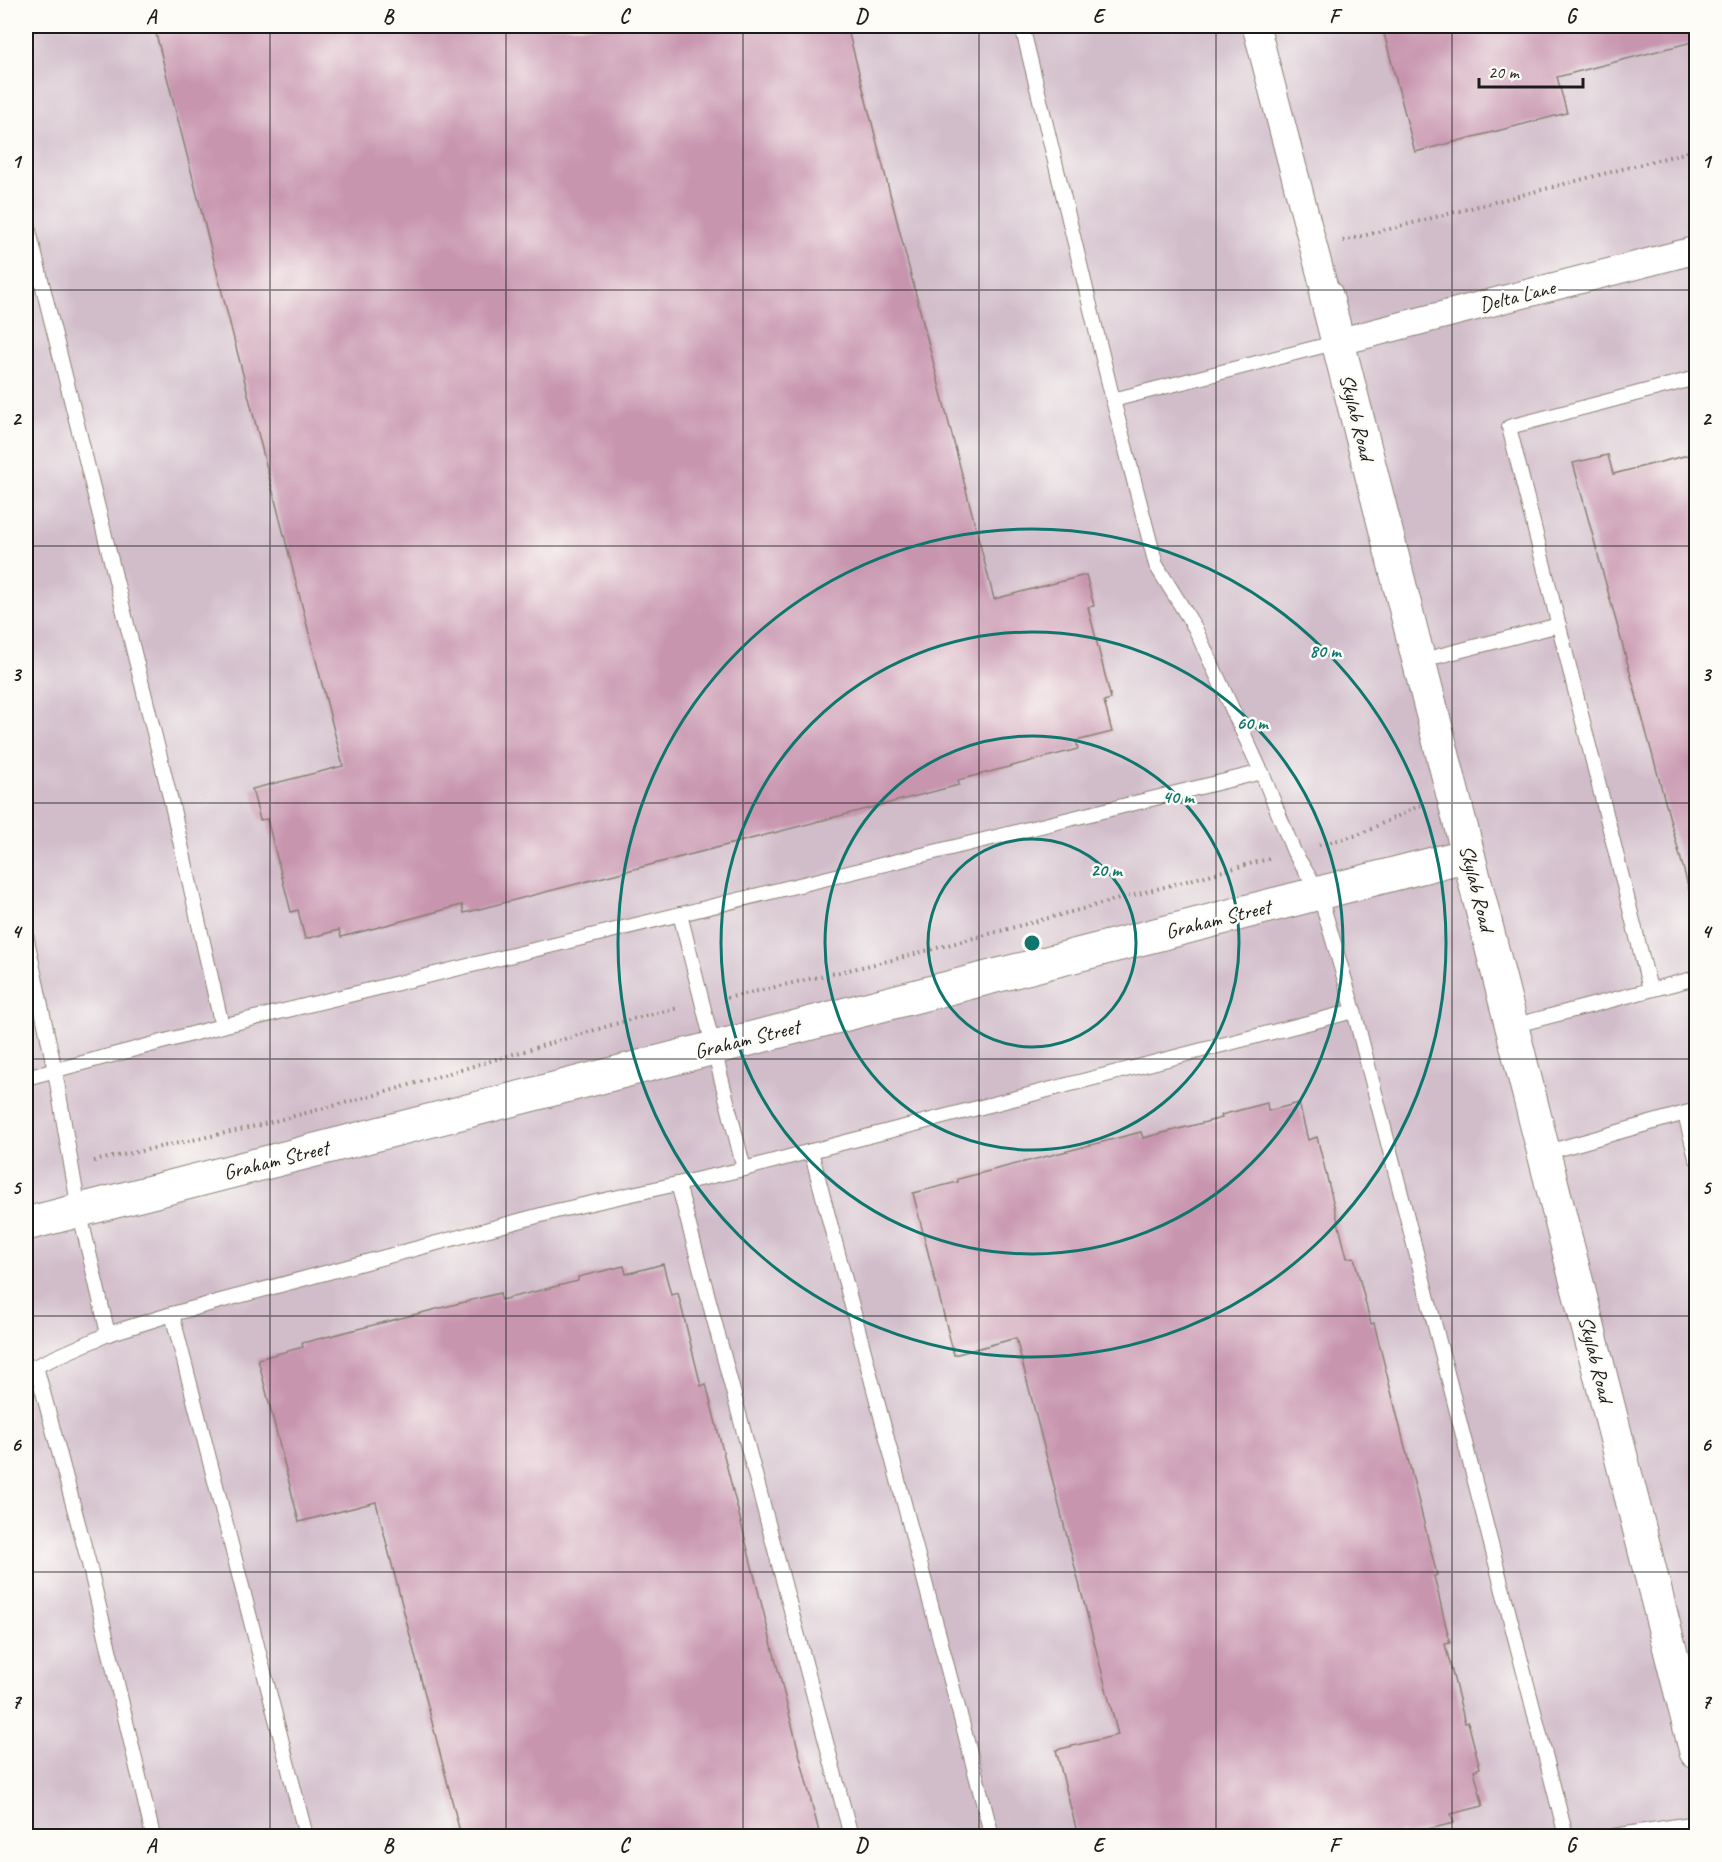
<svg xmlns="http://www.w3.org/2000/svg" width="1722" height="1862" font-family="Caveat,sans-serif">
<style>
.industrial{fill:#d1bdca}
.building{fill:#c895af}
.lines{fill:none;stroke-linecap:round;stroke-linejoin:round}
.lane-casing{stroke:#898074;stroke-width:16}
.street-casing{stroke:#898074;stroke-width:29}
.secondary-casing{stroke:#898074;stroke-width:35}
.path{stroke:#898074;stroke-width:4;stroke-dasharray:1.5 4.5;stroke-linecap:butt}
.lane{stroke:#fff;stroke-width:14}
.street{stroke:#fff;stroke-width:27}
.secondary{stroke:#fff;stroke-width:33}
.grid{fill:none;stroke:#1c1c1c;stroke-width:1.5;stroke-opacity:0.55}
.ring{fill:none;stroke:#0f766e;stroke-width:3}
.labels{text-anchor:middle;dominant-baseline:central;stroke-width:5;stroke-linejoin:round;paint-order:stroke}
.street-label{font-size:21px;fill:#1c1c1c;stroke:#fdfcf7}
.centre{fill:#0f766e;stroke:#fdfcf7;stroke-width:3}
.ring-label{font-size:18px;text-anchor:middle;font-weight:bold;fill:#0f766e;stroke:#fdfcf7;stroke-width:5;stroke-linejoin:round;paint-order:stroke}
.neatline{fill:none;stroke:#1c1c1c;stroke-width:2}
.grid-label{font-size:20px;text-anchor:middle;font-weight:bold;fill:#1c1c1c}
</style>
<rect width="100%" height="100%" fill="#fdfcf7"/>
<filter id="ink" filterUnits="userSpaceOnUse"><feTurbulence type="fractalNoise" baseFrequency=".0167" numOctaves="2"/><feDisplacementMap in="SourceGraphic" scale="12" xChannelSelector="R" yChannelSelector="G"/><feConvolveMatrix kernelMatrix="1 2 1 2 8 2 1 2 1" color-interpolation-filters="sRGB"/></filter>
<filter id="wash" filterUnits="userSpaceOnUse"><feTurbulence type="fractalNoise" baseFrequency=".008" numOctaves="4" result="noise"/><feDisplacementMap in="SourceGraphic" scale="24" xChannelSelector="R" yChannelSelector="G"/><feGaussianBlur stdDeviation="1.35" result="paint"/><feColorMatrix in="noise" values="0 0 0 0 0 0 0 0 0 0 0 0 0 0 0 0 0 1.4 0 .05"/><feComposite in="paint" operator="in"/></filter>
<g filter="url(#wash)">
<rect width="100%" height="100%" fill="#f6e5cd"/>
<!-- industrial -->
<rect class="industrial" x="26" y="26" width="1670" height="1810"/>
<g id="blocks">
<!-- building -->
<g class="building">
<polygon points="154,26 847,26 994,599 1086,575 1094,606 1088,607 1111,699 1104,701 1112,732 1076,741 1078,749 958,780 959,785 464,913 462,905 341,937 339,930 305,939 298,910 291,912 267,819 260,820 252,789 343,766"/>
<polygon points="1382,26 1696,26 1696,41 1557,77 1567,113 1415,152"/>
<polygon points="1696,453 1696,915 1573,463 1608,455 1613,474"/>
<polygon points="1267,1103 1268,1111 1299,1103 1308,1140 1317,1137 1347,1258 1354,1257 1371,1324 1374,1323 1437,1575 1434,1576 1450,1643 1445,1644 1465,1723 1468,1722 1480,1768 1474,1770 1483,1806 1451,1814 1454,1823 1404,1835 1403,1832 1384,1836 1078,1836 1056,1750 1118,1735 1016,1338 954,1355 913,1193 958,1182 958,1179 1141,1132 1143,1138 1222,1118 1221,1115"/>
<polygon points="663,1264 671,1295 678,1293 701,1386 706,1384 820,1836 461,1836 376,1502 299,1522 258,1359 303,1347 302,1343 500,1293 501,1300 578,1281 578,1277 624,1266 626,1274"/>
</g>
</g>
</g>
<g filter="url(#ink)">
<use href="#blocks" fill-opacity="0" stroke="#898074" stroke-width="1.5"/>
<g class="lines">
<defs>
<g id="lane">
<polyline points="1022,26 1113,400 1156,565 1195,628 1264,778 1294,852 1319,893 1354,1011 1566,1836"/>
<polyline points="26,219 172,805 222,1026"/>
<polyline points="1113,400 1338,342"/>
<polyline points="1419,661 1559,625"/>
<polyline points="680,914 744,1169 811,1151"/>
<polyline points="26,935 55,1071 79,1210 108,1334"/>
<polyline points="1650,989 1509,427 1696,378"/>
<polyline points="1512,1026 1696,978"/>
<polyline points="26,1078 222,1026 1262,772"/>
<polyline points="1685,1114 1696,1158"/>
<polyline points="1544,1153 1696,1110"/>
<polyline points="678,1184 851,1836"/>
<polyline points="172,1314 306,1836"/>
<polyline points="36,1366 89,1564 153,1836"/>
<polyline points="26,1369 36,1366 108,1334 172,1314 556,1211 744,1169"/>
<polyline points="992,1836 811,1151 1354,1011"/>
<polyline points="1614,1836 1696,1823"/>
</g>
<g id="street">
<polyline points="1256,26 1326,295"/>
<polyline points="1338,342 1696,250"/>
</g>
<g id="secondary">
<polyline points="1326,295 1696,1752"/>
<polyline points="26,1224 1468,855"/>
</g>
</defs>
<!-- lane casing -->
<use href="#lane" class="lane-casing"/>
<!-- street casing -->
<use href="#street" class="street-casing"/>
<!-- secondary casing -->
<use href="#secondary" class="secondary-casing"/>
<!-- path -->
<g class="path">
<polyline points="1343,241 1696,150"/>
<polyline points="1319,845 1358,835 1421,805"/>
<polyline points="727,998 892,960 1272,858"/>
<polyline points="94,1161 244,1129 379,1094 632,1019 678,1008"/>
</g>
<!-- lane -->
<use href="#lane" class="lane"/>
<!-- street -->
<use href="#street" class="street"/>
<!-- secondary -->
<use href="#secondary" class="secondary"/>
</g>
</g>
<!-- grid -->
<path class="grid" d="M270 26V1836M506 26V1836M743 26V1836M979 26V1836M1216 26V1836M1452 26V1836M26 290H1696M26 546H1696M26 803H1696M26 1059H1696M26 1316H1696M26 1572H1696"/>
<!-- distance rings -->
<g class="ring">
<circle cx="1032" cy="943" r="104"/>
<circle cx="1032" cy="943" r="207"/>
<circle cx="1032" cy="943" r="311"/>
<circle cx="1032" cy="943" r="414"/>
</g>
<g class="labels">
<!-- street labels -->
<g class="street-label">
<text transform="translate(1517 296) rotate(-14)">Delta Lane</text>
<text transform="translate(1357 417) rotate(76)">Skylab Road</text>
<text transform="translate(1477 888) rotate(76)">Skylab Road</text>
<text transform="translate(1218 919) rotate(-14)">Graham Street</text>
<text transform="translate(747 1039) rotate(-14)">Graham Street</text>
<text transform="translate(276 1160) rotate(-14)">Graham Street</text>
<text transform="translate(1596 1359) rotate(76)">Skylab Road</text>
</g>
</g>
<circle cx="1032" cy="943" r="9" class="centre"/>
<g class="ring-label">
<text x="1325" y="657">80 m</text>
<text x="1252" y="729">60 m</text>
<text x="1178" y="803">40 m</text>
<text x="1106" y="876">20 m</text>
</g>
<!-- margin -->
<rect width="1722" height="1862" fill="none" stroke="#fdfcf7" stroke-width="66"/>
<!-- scale -->
<path d="M1479 78v9h104v-9" fill="none" stroke="#1c1c1c" stroke-width="3"/>
<text x="1488" y="78" font-size="18" fill="#1c1c1c" stroke="#fdfcf7" stroke-width="4.5" paint-order="stroke">20 m</text>
<rect x="33" y="33" width="1656" height="1796" class="neatline"/>
<g class="grid-label">
<text x="151" y="23">A</text>
<text x="388" y="23">B</text>
<text x="624" y="23">C</text>
<text x="861" y="23">D</text>
<text x="1098" y="23">E</text>
<text x="1334" y="23">F</text>
<text x="1571" y="23">G</text>
<text x="16" y="168">1</text>
<text x="1706" y="168">1</text>
<text x="16" y="425">2</text>
<text x="1706" y="425">2</text>
<text x="16" y="681">3</text>
<text x="1706" y="681">3</text>
<text x="16" y="938">4</text>
<text x="1706" y="938">4</text>
<text x="16" y="1194">5</text>
<text x="1706" y="1194">5</text>
<text x="16" y="1451">6</text>
<text x="1706" y="1451">6</text>
<text x="16" y="1708">7</text>
<text x="1706" y="1708">7</text>
<text x="151" y="1852">A</text>
<text x="388" y="1852">B</text>
<text x="624" y="1852">C</text>
<text x="861" y="1852">D</text>
<text x="1098" y="1852">E</text>
<text x="1334" y="1852">F</text>
<text x="1571" y="1852">G</text>
</g>
</svg>
